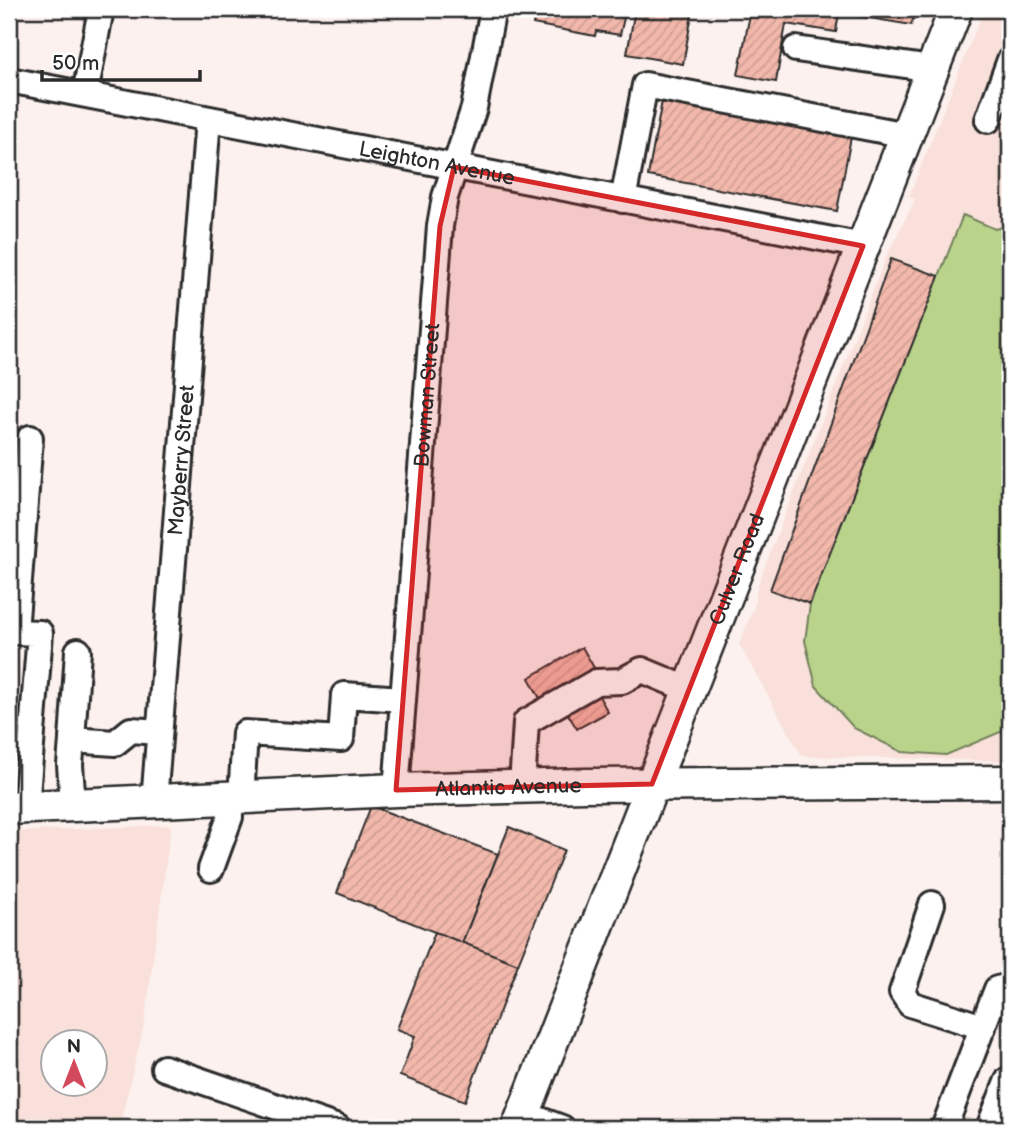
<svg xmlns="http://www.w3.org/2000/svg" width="1019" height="1137" font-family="'Balsamiq Sans',sans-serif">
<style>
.built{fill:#f9e0da;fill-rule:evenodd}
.park{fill:#b9d38b;stroke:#727f5b;stroke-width:2}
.building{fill:url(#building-hatch);stroke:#2b2b2b;stroke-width:2}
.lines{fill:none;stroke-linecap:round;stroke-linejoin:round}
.minor-casing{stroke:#2b2b2b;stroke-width:30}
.major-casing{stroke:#2b2b2b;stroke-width:37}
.minor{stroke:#fff;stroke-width:24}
.major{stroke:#fff;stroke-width:32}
.marked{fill:#d62828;fill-opacity:0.2;stroke:#d62828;stroke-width:5;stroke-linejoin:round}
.labels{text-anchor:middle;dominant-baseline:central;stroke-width:5;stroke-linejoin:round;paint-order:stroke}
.street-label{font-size:21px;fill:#2b2b2b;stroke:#fff}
</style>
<defs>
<pattern id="building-hatch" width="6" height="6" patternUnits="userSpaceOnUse" patternTransform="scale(1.75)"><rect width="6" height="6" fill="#f2b8ab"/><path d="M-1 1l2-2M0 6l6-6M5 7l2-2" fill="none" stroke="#d09e93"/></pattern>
</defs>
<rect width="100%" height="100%" fill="#fcf1ee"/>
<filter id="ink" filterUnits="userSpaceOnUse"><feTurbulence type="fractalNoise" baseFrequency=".0143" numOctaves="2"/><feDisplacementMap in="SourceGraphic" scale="14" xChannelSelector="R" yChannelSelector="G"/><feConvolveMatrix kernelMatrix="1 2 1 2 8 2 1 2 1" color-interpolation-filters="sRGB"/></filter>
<g filter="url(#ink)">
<!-- built -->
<g class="built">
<polygon points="984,9 1010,9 1010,761 802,756 739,644 754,607 758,584 886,257 915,200 909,196"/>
<path d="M171 825 145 1021 119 1128H9V832ZM52 1042H94V1084H52Z"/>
</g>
<!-- park -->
<polygon class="park" points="963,215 995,229 1010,225 1010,723 1003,731 946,755 902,752 854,728 816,686 805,641 810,604"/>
<!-- building -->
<g class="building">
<polygon points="536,9 626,9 620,35 596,31 595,36 533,24"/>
<polygon points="635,9 693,9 683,64 627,54"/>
<polygon points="751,9 917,9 911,25 839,13 836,32 786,24 776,82 738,75"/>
<polygon points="662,101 851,137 837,211 648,176"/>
<polygon points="891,259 939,276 810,604 770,590"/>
<polygon points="582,647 597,673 543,704 529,678"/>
<polygon points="596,691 608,712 577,729 565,709"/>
<polygon points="371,806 498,854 462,943 337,893"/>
<polygon points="509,827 564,850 518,964 462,943"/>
<polygon points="435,932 518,964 465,1101 400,1076 415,1036 397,1029"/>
</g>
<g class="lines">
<defs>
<g id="minor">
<polyline points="796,49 932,69"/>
<path id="s1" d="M9 80 863 246"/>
<polyline points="85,94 101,9"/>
<polyline points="988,120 1010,60"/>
<polyline points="623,200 645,85 907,135"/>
<polyline points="78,651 72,740 115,743 131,730 159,732"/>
<polyline points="72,740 70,765 73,806"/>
<polyline points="522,787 526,722 596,682 622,681 642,670 690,690"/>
<path id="s2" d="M396 790 440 226 445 197 474 108 493 9"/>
<polyline points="241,798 245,733 341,739 344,695 403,699"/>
<path id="s3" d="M154 802 208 119"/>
<polyline points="26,808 40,633 15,632 30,438"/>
<polyline points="211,869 230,817 229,799"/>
<polyline points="932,904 902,992 910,1004 983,1027"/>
<polyline points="164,1068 338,1128"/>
<polyline points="524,1114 562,1128"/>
<polyline points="944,1128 997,989 1010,986"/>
<polyline points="989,1128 1008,1080 1010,1080"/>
</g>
<g id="major">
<path id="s4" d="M9 808 396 790 585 785 1010 782"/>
<path id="s5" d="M518 1128 956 9"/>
</g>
</defs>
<!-- minor casing -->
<use href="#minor" class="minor-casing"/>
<!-- major casing -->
<use href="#major" class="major-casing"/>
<!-- minor -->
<use href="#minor" class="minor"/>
<!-- major -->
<use href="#major" class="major"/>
</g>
</g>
<!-- marked area -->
<path class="marked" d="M454 167 863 246 652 784 396 790 440 226Z"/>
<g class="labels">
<!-- street labels -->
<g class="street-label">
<text stroke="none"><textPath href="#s1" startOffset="436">Leighton Avenue</textPath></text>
<text stroke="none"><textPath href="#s2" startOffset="396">Bowman Street</textPath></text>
<text stroke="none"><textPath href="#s3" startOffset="343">Mayberry Street</textPath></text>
<text stroke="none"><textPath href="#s5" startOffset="600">Culver Road</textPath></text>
<text stroke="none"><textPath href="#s4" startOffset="500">Atlantic Avenue</textPath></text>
</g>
</g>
<!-- margin -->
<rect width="1019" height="1137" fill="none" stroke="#fff" stroke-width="35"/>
<rect x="18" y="18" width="984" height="1102" fill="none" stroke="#2b2b2b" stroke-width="2.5" filter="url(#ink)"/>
<!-- north arrow -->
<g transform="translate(74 1063)"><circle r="33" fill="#ffffff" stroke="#aaaaaa" stroke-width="2"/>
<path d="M0-5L12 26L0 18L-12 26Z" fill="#d1495b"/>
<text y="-10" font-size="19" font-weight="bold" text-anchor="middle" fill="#2b2b2b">N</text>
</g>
<!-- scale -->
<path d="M42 70v10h158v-10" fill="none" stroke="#2b2b2b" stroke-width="3.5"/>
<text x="52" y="70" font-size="21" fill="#2b2b2b" stroke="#ffffff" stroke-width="5" paint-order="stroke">50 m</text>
</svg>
